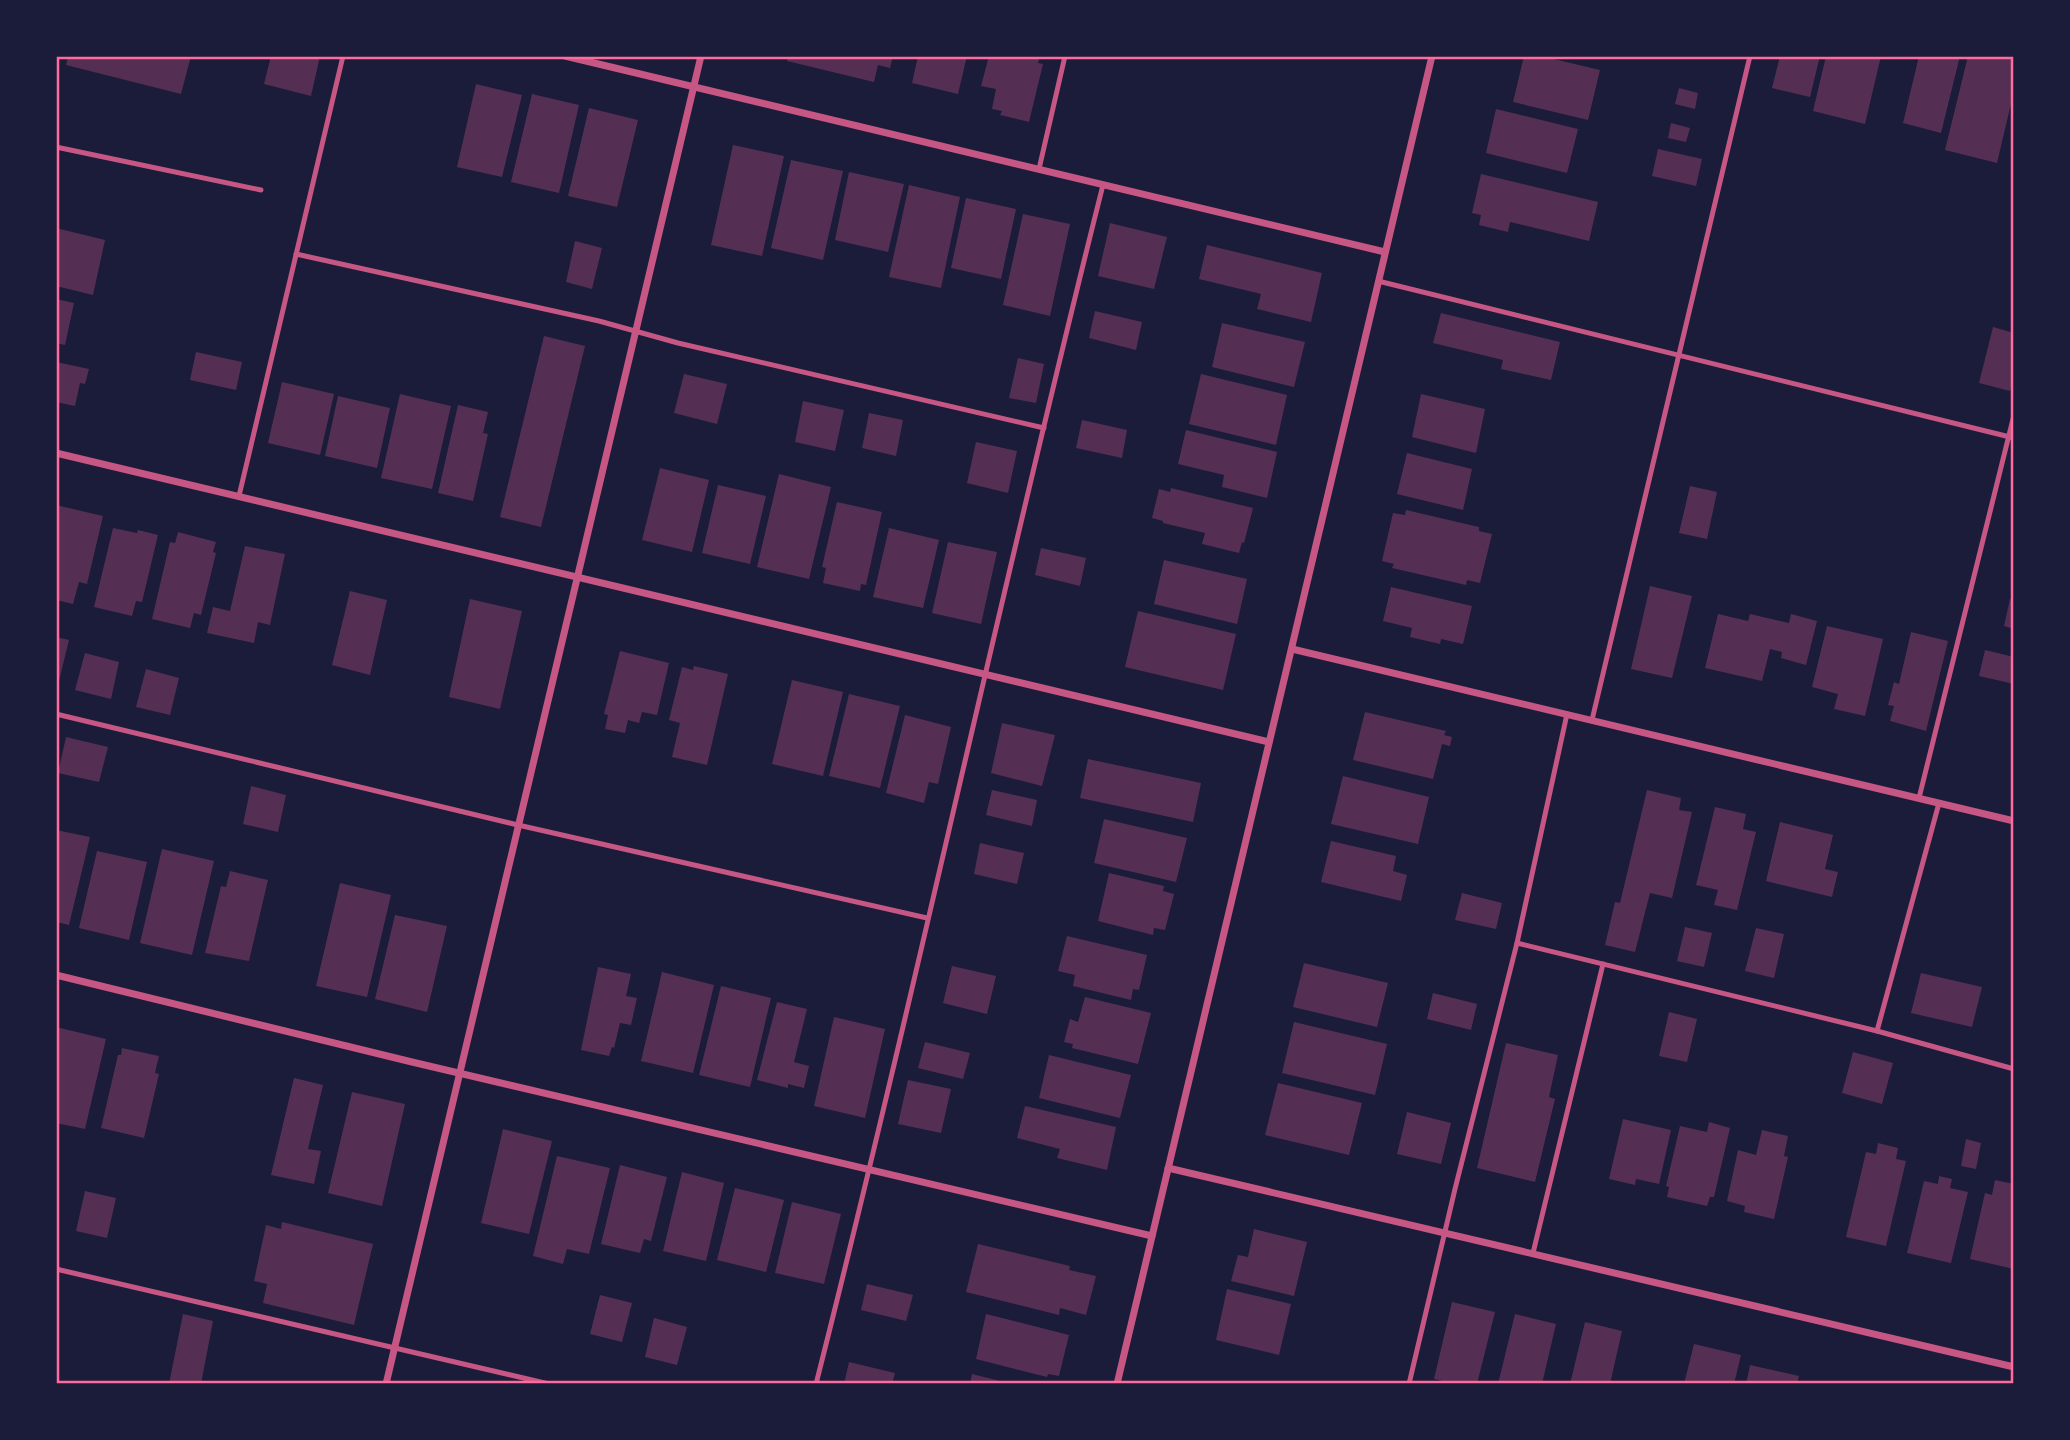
<svg xmlns="http://www.w3.org/2000/svg" width="2070" height="1440" font-family="Barlow,sans-serif">
<style>
.building{fill:#542f53}
.lines{fill:none;stroke-linecap:round;stroke-linejoin:round}
.service{stroke:#c65784;stroke-width:5}
.minor{stroke:#c65784;stroke-width:7}
.neatline{fill:none;stroke:#ff6b9d;stroke-width:2.5}
</style>
<rect width="100%" height="100%" fill="#1b1b3a"/>
<!-- building -->
<g class="building">
<polygon points="68,56 191,56 181,94 66,65"/>
<polygon points="271,56 320,56 311,96 264,84"/>
<polygon points="788,56 893,56 890,68 878,65 874,82 787,61"/>
<polygon points="918,56 967,56 958,94 912,83"/>
<polygon points="989,56 1040,56 1038,63 1043,64 1029,122 1000,115 1002,111 992,109 996,89 981,86"/>
<polygon points="1524,56 1541,56 1600,70 1588,120 1513,102"/>
<polygon points="1780,56 1820,56 1810,97 1772,88"/>
<polygon points="1826,56 1881,56 1865,124 1813,111"/>
<polygon points="1919,56 1960,56 1941,133 1903,123"/>
<polygon points="1968,56 1999,56 2014,60 2014,91 1997,163 1945,150"/>
<polygon points="476,84 522,95 502,177 457,167"/>
<polygon points="1679,88 1698,93 1695,109 1675,104"/>
<polygon points="532,94 579,105 559,193 511,182"/>
<polygon points="589,108 638,120 617,207 568,196"/>
<polygon points="1496,109 1578,129 1567,173 1486,153"/>
<polygon points="1671,123 1690,128 1686,142 1668,138"/>
<polygon points="733,145 784,156 762,256 711,245"/>
<polygon points="1658,149 1702,159 1696,186 1652,176"/>
<polygon points="791,160 843,171 823,260 771,248"/>
<polygon points="849,172 904,184 888,252 835,240"/>
<polygon points="1481,174 1598,202 1589,241 1510,222 1508,232 1479,225 1481,215 1472,213"/>
<polygon points="909,185 960,197 941,288 889,277"/>
<polygon points="966,198 1016,209 1001,279 951,268"/>
<polygon points="1023,214 1070,224 1050,316 1003,305"/>
<polygon points="1110,223 1167,237 1154,289 1098,276"/>
<polygon points="56,228 105,240 93,295 56,286"/>
<polygon points="575,241 602,248 592,289 566,282"/>
<polygon points="1207,245 1322,273 1311,322 1257,309 1261,294 1199,279"/>
<polygon points="56,299 74,303 65,345 56,343"/>
<polygon points="1095,311 1142,322 1136,350 1089,338"/>
<polygon points="1441,313 1560,342 1551,380 1501,369 1503,360 1433,343"/>
<polygon points="1222,323 1305,342 1294,387 1212,367"/>
<polygon points="1993,327 2014,333 2014,377 2010,391 1979,383"/>
<polygon points="544,336 585,346 541,527 500,517"/>
<polygon points="196,352 242,362 236,390 190,380"/>
<polygon points="1018,358 1044,364 1036,403 1009,398"/>
<polygon points="56,362 89,369 85,384 80,383 75,406 56,402"/>
<polygon points="684,374 727,384 717,424 674,413"/>
<polygon points="1201,374 1287,395 1276,445 1189,424"/>
<polygon points="282,382 334,394 320,455 268,443"/>
<polygon points="400,394 451,406 432,489 381,478"/>
<polygon points="1421,394 1485,409 1476,453 1412,437"/>
<polygon points="338,396 390,408 377,468 325,456"/>
<polygon points="803,401 844,410 835,451 795,442"/>
<polygon points="458,405 488,412 483,433 488,434 473,501 438,493"/>
<polygon points="869,413 903,420 896,456 862,448"/>
<polygon points="1082,420 1127,430 1122,458 1076,448"/>
<polygon points="1186,430 1277,452 1267,498 1222,487 1224,475 1178,464"/>
<polygon points="976,442 1017,451 1008,493 967,483"/>
<polygon points="1407,453 1472,469 1463,510 1397,494"/>
<polygon points="660,468 709,480 692,552 642,540"/>
<polygon points="779,474 831,487 809,579 757,567"/>
<polygon points="718,485 766,496 750,564 702,553"/>
<polygon points="1690,486 1717,492 1707,539 1679,533"/>
<polygon points="1171,488 1253,508 1244,543 1242,542 1239,553 1202,544 1205,533 1163,523 1163,521 1152,518 1159,489 1170,492"/>
<polygon points="837,502 882,512 866,585 861,584 860,591 823,583 826,568 822,567"/>
<polygon points="56,505 103,516 87,584 79,582 73,604 56,600"/>
<polygon points="1406,510 1479,527 1479,531 1492,534 1480,583 1467,580 1466,585 1392,568 1394,564 1382,561 1393,513 1405,515"/>
<polygon points="113,528 137,533 138,530 158,535 142,602 136,601 132,616 94,607"/>
<polygon points="889,528 939,540 923,608 873,597"/>
<polygon points="178,532 216,542 213,552 216,553 201,615 194,613 190,628 152,619 170,542 175,543"/>
<polygon points="948,542 997,552 981,624 932,613"/>
<polygon points="245,546 285,554 270,625 258,622 254,643 207,633 213,607 230,611"/>
<polygon points="1041,548 1086,558 1080,586 1035,575"/>
<polygon points="1164,560 1247,579 1237,624 1154,604"/>
<polygon points="1650,586 1692,596 1672,678 1631,669"/>
<polygon points="1391,587 1472,606 1463,644 1441,639 1440,644 1410,637 1412,628 1383,621"/>
<polygon points="350,591 387,600 370,675 332,665"/>
<polygon points="470,599 522,611 500,709 449,697"/>
<polygon points="2010,599 2014,600 2014,629 2004,626"/>
<polygon points="1138,611 1236,634 1223,690 1125,667"/>
<polygon points="1718,614 1748,621 1750,614 1789,623 1791,614 1817,621 1806,665 1781,658 1782,652 1770,649 1762,681 1705,668"/>
<polygon points="1827,626 1883,639 1865,716 1834,709 1838,694 1812,687"/>
<polygon points="1911,632 1948,641 1926,731 1890,721 1894,706 1888,705 1894,682 1899,684"/>
<polygon points="56,637 69,640 57,689 56,689"/>
<polygon points="1985,650 2014,657 2014,684 1979,676"/>
<polygon points="620,651 669,663 657,715 642,712 639,723 628,720 625,733 605,729 608,715 604,714"/>
<polygon points="85,653 119,662 111,699 75,690"/>
<polygon points="694,666 728,674 707,765 672,757 680,723 669,720 682,667 693,670"/>
<polygon points="146,669 179,678 170,715 136,707"/>
<polygon points="792,680 843,692 823,776 772,764"/>
<polygon points="849,694 900,706 880,788 829,776"/>
<polygon points="1365,712 1446,731 1444,735 1452,737 1450,746 1442,744 1433,779 1353,760"/>
<polygon points="905,715 951,727 938,784 929,782 924,803 886,793"/>
<polygon points="1002,723 1055,735 1042,786 991,773"/>
<polygon points="66,737 108,747 99,782 58,773"/>
<polygon points="1088,759 1201,783 1193,822 1080,798"/>
<polygon points="1343,776 1429,797 1418,844 1331,824"/>
<polygon points="251,786 286,795 278,832 243,824"/>
<polygon points="992,790 1037,800 1032,826 986,815"/>
<polygon points="1647,790 1681,798 1679,810 1692,812 1672,898 1650,893 1635,952 1605,945 1615,902 1620,903"/>
<polygon points="1715,807 1746,814 1743,829 1756,832 1737,910 1714,905 1718,890 1696,885"/>
<polygon points="1104,819 1187,838 1176,882 1094,863"/>
<polygon points="1780,822 1833,835 1825,869 1838,872 1832,897 1766,881"/>
<polygon points="56,830 90,837 69,925 56,922"/>
<polygon points="1331,841 1396,856 1393,871 1407,875 1401,901 1321,882"/>
<polygon points="980,843 1024,853 1017,884 974,874"/>
<polygon points="162,849 214,861 192,955 140,943"/>
<polygon points="97,851 147,862 129,940 79,928"/>
<polygon points="230,871 268,880 249,961 205,953 221,886 226,887"/>
<polygon points="1109,873 1164,886 1163,891 1174,894 1165,930 1154,928 1153,935 1098,921"/>
<polygon points="340,883 391,895 367,997 316,986"/>
<polygon points="1462,893 1502,903 1496,929 1455,920"/>
<polygon points="395,915 447,926 427,1012 375,999"/>
<polygon points="1685,927 1712,933 1704,967 1677,961"/>
<polygon points="1756,928 1784,934 1774,978 1745,971"/>
<polygon points="1067,936 1147,955 1139,990 1133,989 1131,1000 1073,986 1075,975 1058,971"/>
<polygon points="1304,963 1388,983 1377,1027 1293,1007"/>
<polygon points="952,966 996,976 987,1014 943,1003"/>
<polygon points="598,967 631,974 626,996 637,998 631,1025 620,1023 614,1048 612,1047 609,1056 581,1050"/>
<polygon points="662,972 714,985 693,1073 641,1061"/>
<polygon points="1921,973 1982,987 1972,1027 1911,1013"/>
<polygon points="721,986 771,998 750,1087 699,1075"/>
<polygon points="1433,993 1477,1004 1471,1030 1427,1019"/>
<polygon points="1085,997 1151,1013 1138,1064 1072,1048 1073,1044 1064,1042 1070,1019 1078,1022"/>
<polygon points="777,1002 807,1009 794,1062 809,1066 804,1088 788,1084 788,1088 757,1080"/>
<polygon points="1669,1012 1697,1019 1687,1062 1659,1056"/>
<polygon points="834,1017 885,1029 865,1118 814,1106"/>
<polygon points="1294,1022 1387,1044 1375,1095 1282,1073"/>
<polygon points="56,1027 106,1039 85,1129 56,1123"/>
<polygon points="925,1042 970,1053 963,1079 918,1068"/>
<polygon points="1506,1043 1558,1055 1549,1097 1555,1099 1535,1182 1477,1168"/>
<polygon points="122,1048 159,1056 155,1073 159,1074 144,1138 101,1128 118,1055 121,1055"/>
<polygon points="1853,1052 1893,1063 1882,1104 1842,1093"/>
<polygon points="1049,1055 1131,1075 1120,1118 1039,1098"/>
<polygon points="294,1078 323,1085 308,1149 321,1151 314,1184 271,1175"/>
<polygon points="908,1080 951,1089 941,1133 898,1124"/>
<polygon points="1278,1083 1362,1103 1349,1155 1265,1135"/>
<polygon points="352,1092 405,1104 382,1206 328,1193"/>
<polygon points="1025,1106 1116,1127 1107,1170 1057,1158 1060,1149 1017,1138"/>
<polygon points="1407,1112 1451,1123 1441,1164 1397,1154"/>
<polygon points="1623,1119 1671,1130 1659,1184 1636,1179 1635,1185 1609,1179"/>
<polygon points="1709,1122 1730,1128 1714,1197 1710,1197 1707,1206 1667,1197 1669,1187 1666,1186 1680,1126 1707,1132"/>
<polygon points="503,1129 552,1141 529,1234 481,1223"/>
<polygon points="1762,1130 1788,1136 1784,1156 1788,1157 1774,1219 1744,1212 1745,1206 1727,1201 1738,1150 1756,1155"/>
<polygon points="1966,1139 1981,1143 1976,1169 1961,1166"/>
<polygon points="1878,1143 1898,1148 1896,1159 1906,1161 1886,1246 1846,1237 1866,1152 1876,1154"/>
<polygon points="557,1156 610,1168 589,1254 567,1249 563,1264 533,1256"/>
<polygon points="620,1165 667,1177 651,1241 644,1239 640,1253 601,1244"/>
<polygon points="682,1172 724,1183 706,1261 663,1251"/>
<polygon points="1939,1176 1952,1179 1950,1188 1968,1192 1951,1263 1907,1253 1924,1181 1938,1184"/>
<polygon points="1995,1180 2014,1184 2014,1269 1970,1259 1985,1193 1992,1195"/>
<polygon points="735,1188 784,1200 766,1272 717,1260"/>
<polygon points="85,1191 116,1198 107,1238 76,1231"/>
<polygon points="792,1202 841,1214 824,1284 775,1273"/>
<polygon points="282,1222 373,1244 354,1325 263,1303 267,1284 254,1281 266,1225 281,1229"/>
<polygon points="1254,1229 1307,1242 1294,1296 1231,1281 1238,1255 1248,1257"/>
<polygon points="978,1244 1070,1266 1069,1270 1096,1276 1086,1315 1060,1308 1059,1315 966,1292"/>
<polygon points="867,1284 913,1295 906,1321 861,1310"/>
<polygon points="1227,1289 1291,1304 1279,1355 1216,1340"/>
<polygon points="600,1295 632,1303 622,1342 590,1334"/>
<polygon points="1452,1302 1495,1312 1477,1384 1456,1384 1434,1379"/>
<polygon points="183,1314 213,1321 201,1384 169,1384"/>
<polygon points="986,1314 1069,1335 1059,1376 1048,1374 1047,1377 976,1359"/>
<polygon points="1515,1314 1556,1324 1542,1384 1498,1384"/>
<polygon points="654,1318 687,1327 677,1365 645,1357"/>
<polygon points="1585,1322 1622,1331 1610,1384 1570,1384"/>
<polygon points="1694,1344 1741,1355 1734,1384 1684,1384"/>
<polygon points="849,1362 895,1373 892,1384 844,1384"/>
<polygon points="1750,1365 1799,1376 1797,1384 1746,1384"/>
<polygon points="972,1374 1008,1383 1008,1384 970,1384"/>
</g>
<g class="lines">
<!-- service -->
<g class="service">
<polyline points="56,147 261,190"/>
<polyline points="1039,169 1065,56"/>
<polyline points="296,254 599,321 678,343 1044,428"/>
<polyline points="1378,281 2014,438"/>
<polyline points="239,496 343,56"/>
<polyline points="56,714 518,825 927,918"/>
<polyline points="1592,720 1750,56"/>
<polyline points="1919,798 2014,415"/>
<polyline points="1939,803 1877,1031 2014,1069"/>
<polyline points="1517,943 1877,1031"/>
<polyline points="1533,1253 1603,964"/>
<polyline points="56,1269 549,1384"/>
<path d="M816 1384C917 986 1002 584 1103 185"/>
<polyline points="1409,1384 1455,1189 1517,943 1567,714"/>
</g>
<!-- minor -->
<g class="minor">
<polyline points="565,56 1385,252"/>
<polyline points="56,453 1269,742"/>
<polyline points="1292,649 2014,821"/>
<polyline points="56,975 412,1062 1152,1236"/>
<polyline points="1168,1168 2014,1367"/>
<polyline points="386,1384 701,56"/>
<polyline points="1117,1384 1432,56"/>
</g>
</g>
<!-- border -->
<rect width="2070" height="1440" fill="none" stroke="#1b1b3a" stroke-width="116"/>
<rect x="58" y="58" width="1954" height="1324" class="neatline"/>
</svg>
